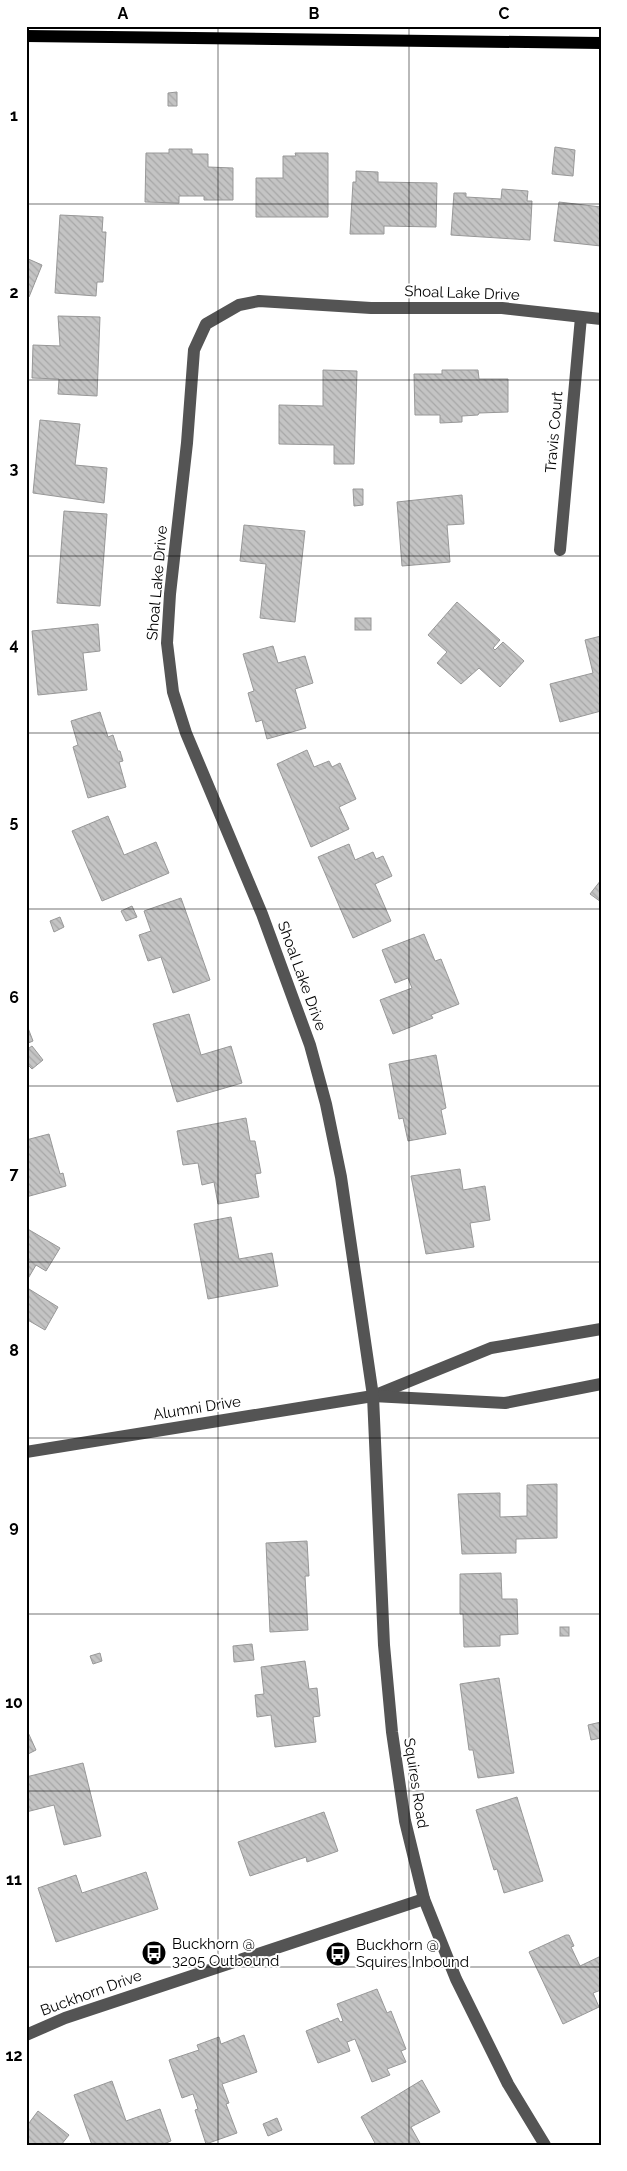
<svg xmlns="http://www.w3.org/2000/svg" width="627" height="2171" font-family="Raleway,sans-serif">
<style>
.building{fill:url(#building-back-hatch);stroke:#989898}
.lines{fill:none;stroke-linecap:round;stroke-linejoin:round}
.minor{stroke:#545454;stroke-width:12}
.major{stroke:#000;stroke-width:12}
.grid{fill:none;stroke:#000;stroke-width:1;stroke-opacity:0.55}
.labels{text-anchor:middle;dominant-baseline:central;stroke-width:4;stroke-linejoin:round;paint-order:stroke}
.street-label{font-size:15px;fill:#000;stroke:#fff}
.poi-label{font-size:15px;fill:#000;stroke:#fff;text-anchor:start}
.neatline{fill:none;stroke:#000;stroke-width:2}
.grid-label{font-size:16px;text-anchor:middle;font-weight:bold;fill:#000}
</style>
<defs>
<pattern id="building-back-hatch" width="6" height="6" patternUnits="userSpaceOnUse" patternTransform="scale(1.25)"><rect width="6" height="6" fill="#c4c4c4"/><path d="M-1 5l2 2M0 0l6 6M5-1l2 2" fill="none" stroke="#a7a7a7"/></pattern>
</defs>
<rect width="100%" height="100%" fill="#fff"/>
<!-- building -->
<g class="building">
<polygon points="177,92 177,106 168,106 168,93"/>
<polygon points="555,147 575,150 573,176 552,174"/>
<polygon points="169,149 192,149 192,154 208,154 208,167 233,168 233,200 204,200 204,196 179,196 179,203 145,202 146,153 169,153"/>
<polygon points="295,153 328,153 328,217 256,217 256,178 283,178 283,156 296,156"/>
<polygon points="356,171 378,172 378,182 437,183 436,227 384,226 384,234 350,234 353,182 356,182"/>
<polygon points="502,189 528,191 527,201 532,201 530,240 451,235 454,193 466,193 466,197 501,199"/>
<polygon points="559,202 601,207 601,246 554,241"/>
<polygon points="60,215 103,217 102,232 106,232 103,282 97,282 96,296 55,293"/>
<polygon points="26,258 42,265 29,297 26,296"/>
<polygon points="58,316 100,317 97,396 58,394 59,379 32,378 33,345 60,346"/>
<polygon points="323,370 357,371 354,464 334,464 334,445 279,444 279,405 323,406"/>
<polygon points="442,370 478,370 479,379 508,379 508,412 479,413 478,415 462,416 462,422 440,423 440,415 415,415 414,374 442,374"/>
<polygon points="40,420 80,424 75,465 107,468 104,503 33,493"/>
<polygon points="353,489 363,489 363,505 354,506"/>
<polygon points="462,495 464,524 447,525 450,562 402,566 397,502"/>
<polygon points="64,511 107,514 100,606 57,603"/>
<polygon points="244,525 305,531 295,622 260,618 266,564 240,561"/>
<polygon points="457,602 500,640 493,648 495,650 503,642 524,661 500,687 479,668 461,684 437,663 447,652 428,635"/>
<rect x="355" y="618" width="16" height="12"/>
<polygon points="98,624 100,651 83,653 87,690 38,695 32,631"/>
<polygon points="601,636 601,711 560,722 550,684 593,673 585,640"/>
<polygon points="273,646 278,663 305,656 313,683 295,689 306,728 267,739 262,720 256,722 248,693 254,691 243,654"/>
<polygon points="100,712 108,737 113,735 118,751 120,751 123,761 119,762 126,787 88,798 73,747 78,745 71,721"/>
<polygon points="307,750 314,767 329,761 332,767 340,763 356,799 339,807 349,829 311,847 277,764"/>
<polygon points="108,816 124,855 156,842 169,873 102,901 72,831"/>
<polygon points="349,844 355,860 373,852 376,859 383,856 392,876 375,884 391,921 353,938 318,857"/>
<polygon points="601,880 601,902 590,894"/>
<polygon points="181,898 210,980 173,993 161,957 148,961 139,935 151,931 144,911"/>
<polygon points="132,906 137,917 126,921 121,911"/>
<polygon points="60,917 64,927 54,932 50,921"/>
<polygon points="424,934 435,961 441,959 459,1004 431,1015 433,1018 393,1034 380,1000 412,988 408,978 395,983 382,950"/>
<polygon points="189,1014 201,1055 231,1046 242,1083 177,1102 153,1024"/>
<polygon points="28,1028 33,1041 26,1044 26,1029"/>
<polygon points="32,1046 43,1060 32,1069 26,1063 26,1050"/>
<polygon points="436,1055 446,1108 441,1110 446,1134 408,1141 403,1118 399,1119 389,1064"/>
<polygon points="246,1118 250,1141 255,1141 261,1173 255,1174 259,1197 218,1204 214,1182 202,1185 198,1163 183,1165 177,1131"/>
<polygon points="49,1134 60,1174 63,1173 66,1186 26,1197 26,1140"/>
<polygon points="460,1169 463,1190 485,1186 490,1220 470,1223 474,1247 426,1254 411,1176"/>
<polygon points="231,1217 239,1259 272,1253 278,1286 208,1299 194,1224"/>
<polygon points="26,1228 60,1248 46,1271 36,1265 26,1282"/>
<polygon points="29,1289 58,1307 45,1330 26,1319 26,1294"/>
<polygon points="557,1484 557,1538 516,1539 516,1553 462,1554 458,1494 500,1493 500,1517 527,1516 527,1485"/>
<polygon points="307,1541 309,1576 305,1576 308,1630 270,1632 266,1543"/>
<polygon points="501,1573 502,1599 517,1599 518,1634 500,1635 500,1646 464,1647 463,1614 460,1614 460,1574"/>
<rect x="560" y="1627" width="9" height="9"/>
<polygon points="252,1644 254,1660 234,1662 233,1646"/>
<polygon points="100,1653 102,1661 93,1664 90,1656"/>
<polygon points="305,1661 309,1689 317,1688 320,1716 313,1717 316,1742 275,1747 271,1715 257,1717 255,1695 264,1694 261,1667"/>
<polygon points="499,1678 514,1773 478,1778 473,1750 469,1750 460,1684"/>
<polygon points="601,1722 601,1738 591,1740 588,1725"/>
<polygon points="26,1728 36,1750 26,1755"/>
<polygon points="83,1763 101,1836 64,1845 54,1805 26,1812 26,1777"/>
<polygon points="517,1797 543,1881 504,1893 497,1869 494,1870 476,1810"/>
<polygon points="324,1812 338,1851 307,1862 306,1857 250,1876 238,1842"/>
<polygon points="146,1872 158,1909 56,1942 38,1888 76,1875 82,1893"/>
<polygon points="566,1935 569,1935 574,1946 571,1947 580,1966 601,1956 601,1990 593,1993 599,2007 563,2024 529,1952"/>
<polygon points="377,1989 387,2013 391,2011 406,2049 401,2051 406,2062 387,2069 390,2075 372,2082 355,2039 347,2042 350,2051 318,2063 306,2031 338,2018 340,2022 343,2021 337,2004"/>
<polygon points="244,2035 257,2072 222,2084 229,2103 226,2104 237,2133 206,2144 195,2110 198,2109 193,2094 182,2098 169,2060 199,2050 197,2045 219,2037 221,2044"/>
<polygon points="422,2080 440,2112 411,2127 421,2145 376,2145 361,2117"/>
<polygon points="112,2081 126,2121 160,2109 171,2141 161,2145 92,2145 74,2095"/>
<polygon points="38,2111 69,2135 61,2145 26,2145 26,2127"/>
<polygon points="277,2118 282,2130 268,2136 263,2124"/>
</g>
<g class="lines">
<!-- minor -->
<g class="minor">
<polyline points="560,550 581,317"/>
<polyline points="378,1394 491,1348 601,1329"/>
<polyline points="26,1452 373,1396 505,1403 601,1384"/>
<polyline points="26,2035 65,2018 424,1899"/>
<polyline points="545,2145 508,2084 456,1979 424,1899 405,1821 392,1732 384,1645 373,1396 341,1177 326,1104 310,1045 262,914 186,733 173,692 167,643 170,594 187,443 194,350 206,324 239,305 259,301 371,308 502,308 601,319"/>
</g>
<!-- major -->
<polyline class="major" points="26,36 601,43"/>
</g>
<!-- grid -->
<path class="grid" d="M218 26V2145M409 26V2145M26 204H601M26 380H601M26 556H601M26 733H601M26 909H601M26 1086H601M26 1262H601M26 1438H601M26 1614H601M26 1791H601M26 1967H601"/>
<!-- icons -->
<defs>
<symbol id="bus-disc" viewBox="-11 -11 22 22"><circle r="9.5" fill="#000" stroke="#fff"/><path d="M-5-6H5V4H4V6H2V4H-2V6H-4V4H-5ZM-3.5-4V0h7V-4ZM-3.5 1.2v1.5H-2V1.2ZM2 1.2v1.5H3.5V1.2Z" fill="#fff"/></symbol>
</defs>
<g fill-rule="evenodd">
<use href="#bus-disc" x="140" y="1939" width="28" height="28"/>
<use href="#bus-disc" x="324" y="1940" width="28" height="28"/>
</g>
<g class="labels">
<!-- street labels -->
<g class="street-label">
<text transform="translate(462 293) rotate(2)">Shoal Lake Drive</text>
<text transform="translate(554 432) rotate(-85)">Travis Court</text>
<text transform="translate(157 583) rotate(-85)">Shoal Lake Drive</text>
<text transform="translate(302 976) rotate(70)">Shoal Lake Drive</text>
<text transform="translate(197 1408) rotate(-9)">Alumni Drive</text>
<text transform="translate(416 1783) rotate(81)">Squires Road</text>
<text transform="translate(91 1993) rotate(-20)">Buckhorn Drive</text>
</g>
<!-- poi labels -->
<g class="poi-label">
<text x="172" y="1944">Buckhorn @<tspan x="172" dy="17">3205 Outbound</tspan></text>
<text x="356" y="1945">Buckhorn @<tspan x="356" dy="17">Squires Inbound</tspan></text>
</g>
</g>
<!-- border -->
<rect width="627" height="2171" fill="none" stroke="#ffffff" stroke-width="55"/>
<rect x="28" y="28" width="572" height="2116" class="neatline"/>
<g class="grid-label">
<text x="123" y="19">A</text>
<text x="314" y="19">B</text>
<text x="504" y="19">C</text>
<text x="14" y="121">1</text>
<text x="14" y="298">2</text>
<text x="14" y="474">3</text>
<text x="14" y="650">4</text>
<text x="14" y="827">5</text>
<text x="14" y="1003">6</text>
<text x="14" y="1179">7</text>
<text x="14" y="1356">8</text>
<text x="14" y="1532">9</text>
<text x="14" y="1708">10</text>
<text x="14" y="1885">11</text>
<text x="14" y="2061">12</text>
</g>
</svg>
